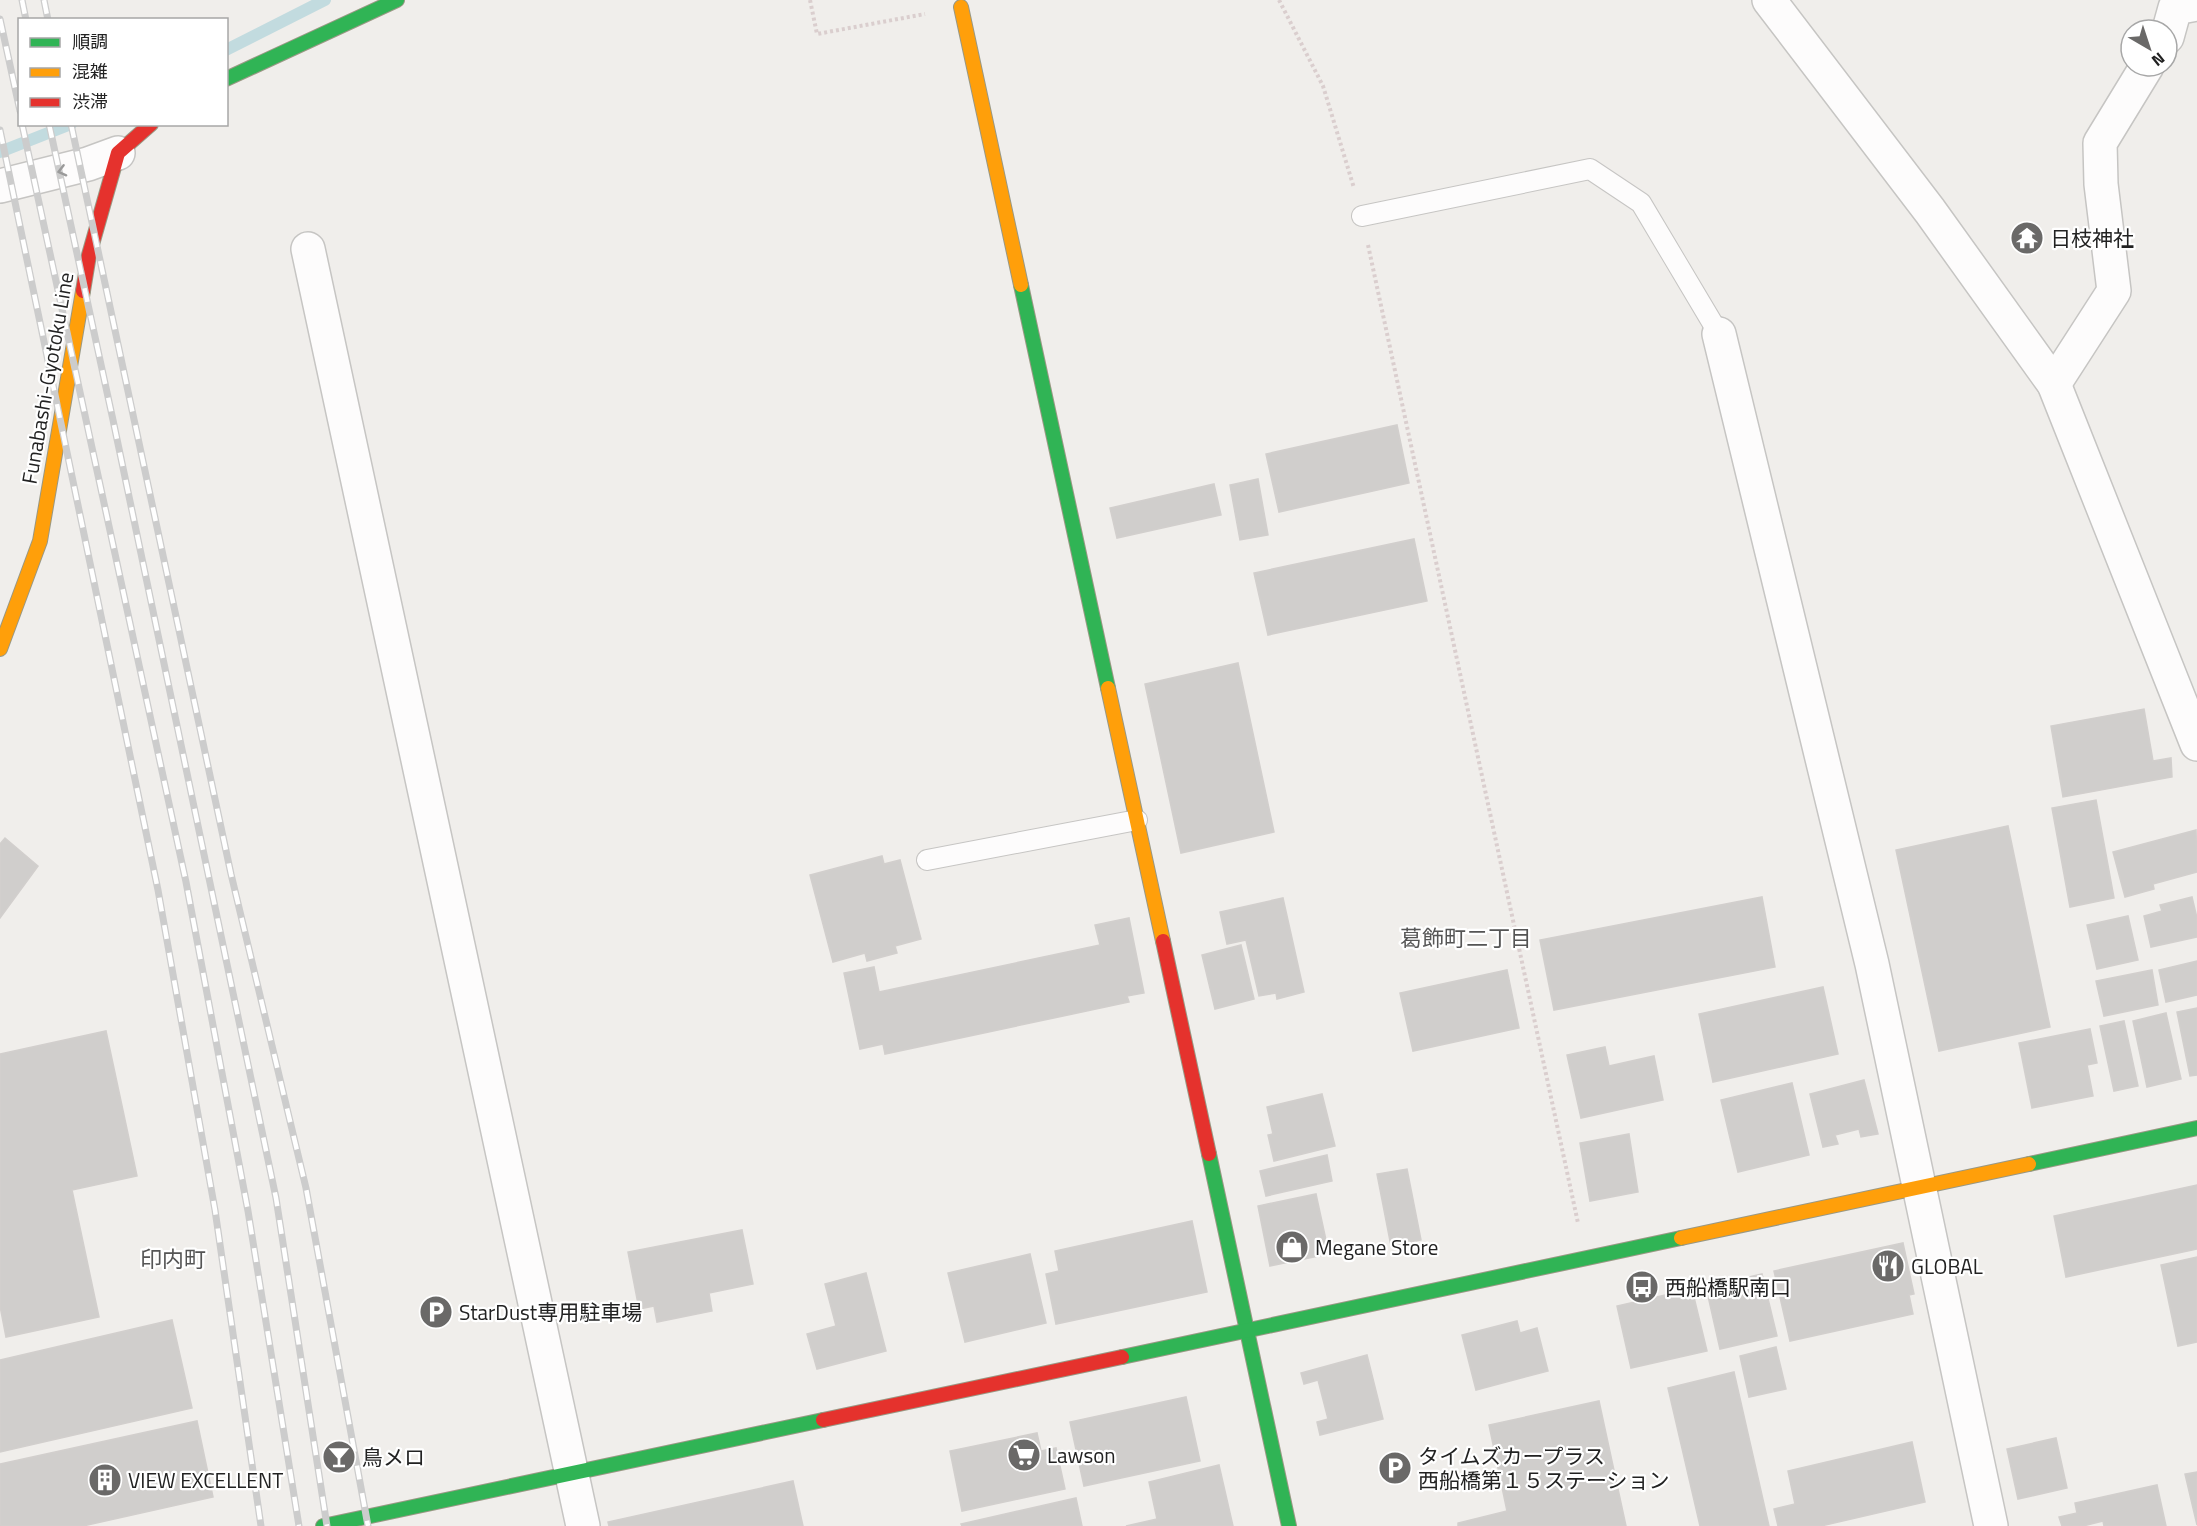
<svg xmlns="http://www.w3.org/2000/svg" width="2197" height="1526" font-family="'Titillium Web','Noto Sans JP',sans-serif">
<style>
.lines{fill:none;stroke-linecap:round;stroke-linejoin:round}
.stream{stroke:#c2dbdf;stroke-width:12}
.building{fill:#d0cecc;stroke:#d2cfcd;stroke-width:1.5}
.lane-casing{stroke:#c6c5c3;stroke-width:22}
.street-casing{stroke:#c6c5c3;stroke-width:36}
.fast-casing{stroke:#999884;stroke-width:16}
.slow-casing{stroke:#999884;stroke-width:16}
.jam-casing{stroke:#999884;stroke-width:16}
.path{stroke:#dacece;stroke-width:4;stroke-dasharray:3 3;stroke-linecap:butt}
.lane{stroke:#fdfcfc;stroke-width:20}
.street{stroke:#fdfcfc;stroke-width:33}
.fast{stroke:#30b455;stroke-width:14}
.slow{stroke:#ff9f0a;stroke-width:14}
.jam{stroke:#e5322d;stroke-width:14}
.rail-casing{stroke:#ccc;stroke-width:7}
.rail{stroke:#fff;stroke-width:4.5;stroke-dasharray:14;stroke-linecap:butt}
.oneway{stroke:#9a9a9a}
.labels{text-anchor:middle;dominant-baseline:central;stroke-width:4.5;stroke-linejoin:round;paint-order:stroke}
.poi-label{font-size:21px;fill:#222;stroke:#fff;text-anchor:start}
.street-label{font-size:21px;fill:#222;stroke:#fff}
.neighbourhood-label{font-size:22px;fill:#555;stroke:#fff}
</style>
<rect width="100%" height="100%" fill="#f0eeeb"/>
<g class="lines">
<!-- stream -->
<g class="stream">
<polyline points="226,50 325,0"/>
<polyline points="0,152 71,124"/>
</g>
</g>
<!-- building -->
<g class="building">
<polygon points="1397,425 1409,483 1279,512 1266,454"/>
<polygon points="1258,479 1268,535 1240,540 1230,485"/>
<polygon points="1214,484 1221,515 1117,538 1110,508"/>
<polygon points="1414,539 1427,601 1268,635 1254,573"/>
<polygon points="1238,663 1274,832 1181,853 1145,684"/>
<polygon points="2144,709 2153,761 2171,758 2172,777 2063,797 2051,726"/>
<polygon points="2096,800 2114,898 2070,907 2052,808"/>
<polygon points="2008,826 2050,1027 1939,1051 1896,850"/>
<polygon points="2196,830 2197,872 2153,884 2154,889 2125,897 2113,852"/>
<polygon points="5,838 38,866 0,918 0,844"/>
<polygon points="882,856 884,864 900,860 921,939 895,946 897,953 867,961 865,953 833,962 810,875"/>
<polygon points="1762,897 1775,967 1554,1010 1540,940"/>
<polygon points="2192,897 2197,918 2197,937 2151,947 2144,916 2162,911 2160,905"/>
<polygon points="1283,898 1304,992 1277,999 1276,993 1259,996 1246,940 1227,944 1220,912"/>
<polygon points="2128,916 2138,960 2097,969 2087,925"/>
<polygon points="1129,918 1144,993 1127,996 1129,1002 885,1054 883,1044 860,1049 844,973 874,967 879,992 1100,945 1095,925"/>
<polygon points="1241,945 1254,999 1215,1009 1202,955"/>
<polygon points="2197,961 2197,995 2166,1002 2159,970"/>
<polygon points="1507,970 1519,1028 1413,1051 1400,993"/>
<polygon points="2152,970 2158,1005 2104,1016 2096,981"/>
<polygon points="1823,987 1838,1054 1713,1082 1699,1014"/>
<polygon points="2197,1008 2197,1075 2190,1076 2177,1012"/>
<polygon points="2166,1013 2181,1079 2147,1087 2133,1021"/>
<polygon points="2124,1021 2138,1086 2114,1091 2100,1026"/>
<polygon points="2090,1029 2097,1063 2087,1065 2093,1096 2032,1108 2019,1043"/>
<polygon points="106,1031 137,1176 72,1190 99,1317 6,1337 0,1306 0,1054"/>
<polygon points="1605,1047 1609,1066 1654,1056 1663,1100 1581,1118 1567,1055"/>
<polygon points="1864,1080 1878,1134 1861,1137 1859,1129 1835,1135 1838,1144 1823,1147 1810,1094"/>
<polygon points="1792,1083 1809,1155 1738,1172 1721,1100"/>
<polygon points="1322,1094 1335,1146 1274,1161 1268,1135 1273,1134 1267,1107"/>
<polygon points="1629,1134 1638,1192 1590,1201 1580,1143"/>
<polygon points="1327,1155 1332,1181 1266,1196 1260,1171"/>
<polygon points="1407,1169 1421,1240 1391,1246 1377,1174"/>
<polygon points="2197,1185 2197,1249 2066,1277 2054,1216"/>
<polygon points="1316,1194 1329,1254 1270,1266 1258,1206"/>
<polygon points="1192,1221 1207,1292 1056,1324 1046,1274 1059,1271 1055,1251"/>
<polygon points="742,1230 753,1284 709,1293 712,1311 657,1322 654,1306 639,1309 628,1252"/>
<polygon points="1903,1243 1914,1294 1909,1295 1913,1314 1790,1341 1774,1271"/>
<polygon points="1030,1254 1046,1323 965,1342 948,1273"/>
<polygon points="2197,1257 2197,1342 2178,1346 2161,1265"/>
<polygon points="866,1273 886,1351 817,1369 807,1334 836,1326 825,1284"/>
<polygon points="1762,1274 1777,1336 1720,1349 1706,1287"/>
<polygon points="1692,1289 1707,1351 1631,1368 1617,1306"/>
<polygon points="172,1320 192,1408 0,1452 0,1360"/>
<polygon points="1517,1321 1520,1333 1537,1328 1548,1371 1476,1390 1462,1335"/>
<polygon points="1776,1347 1786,1389 1749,1397 1740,1356"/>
<polygon points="1367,1355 1383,1419 1320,1435 1317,1422 1328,1419 1318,1380 1304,1384 1301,1373"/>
<polygon points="1734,1372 1769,1526 1700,1526 1668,1388"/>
<polygon points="1186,1397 1200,1461 1084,1486 1070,1422"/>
<polygon points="1599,1401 1626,1526 1458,1526 1458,1523 1507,1511 1489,1425"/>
<polygon points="197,1421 213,1497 83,1526 0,1526 0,1464"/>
<polygon points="1037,1433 1041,1451 1056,1448 1065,1489 962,1511 950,1451"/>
<polygon points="2056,1438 2067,1488 2018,1499 2007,1449"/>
<polygon points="1912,1442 1925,1502 1821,1526 1778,1526 1774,1509 1795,1504 1788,1471"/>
<polygon points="1219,1465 1233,1526 1126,1526 1157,1519 1149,1482"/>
<polygon points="2197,1472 2197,1525 2185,1474"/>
<polygon points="793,1481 803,1526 609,1526 608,1522"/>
<polygon points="2157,1485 2166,1526 2104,1526 2103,1521 2083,1526 2062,1526 2059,1517 2077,1513 2075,1503"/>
<polygon points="1076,1498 1082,1526 962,1526 961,1524"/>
</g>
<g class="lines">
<defs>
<g id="lane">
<polyline points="1362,216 1590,169 1641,203 1719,334"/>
<polyline points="927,860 1137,820"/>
</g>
<g id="street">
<polyline points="1769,0 1930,211 2054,384 2197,744"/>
<polyline points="2167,37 2175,8 2197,4"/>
<polyline points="0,186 88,164 118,153"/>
<polyline points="308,249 583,1526"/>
<polyline points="1719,334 1872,964 1991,1526"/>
<polyline points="2054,384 2114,291 2101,184 2100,143 2147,66"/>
</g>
<g id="fast">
<polyline points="226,79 397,0"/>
<polyline points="1021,285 1108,688"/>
<polyline points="1209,1154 1289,1526"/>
<polyline points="2029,1164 2197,1128"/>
<polyline points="1122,1357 1681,1238"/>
<polyline points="323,1526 823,1420"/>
</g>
<g id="slow">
<polyline points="961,7 1021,285"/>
<polyline points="0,649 40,541 83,291"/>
<polyline points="1108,688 1163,941"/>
<polyline points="1681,1238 2029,1164"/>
</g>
<g id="jam">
<polyline points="83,291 89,255 118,153 151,124"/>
<polyline points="1163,941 1209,1154"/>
<polyline points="823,1420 1122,1357"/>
</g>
</defs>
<!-- lane casing -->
<use href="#lane" class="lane-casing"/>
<!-- street casing -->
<use href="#street" class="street-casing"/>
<!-- fast casing -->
<use href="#fast" class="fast-casing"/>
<!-- slow casing -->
<use href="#slow" class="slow-casing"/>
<!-- jam casing -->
<use href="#jam" class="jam-casing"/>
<!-- path -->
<g class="path">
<polyline points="810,0 817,34 925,14"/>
<polyline points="1279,0 1323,86 1354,188"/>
<polyline points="1368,245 1578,1223"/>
</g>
<!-- lane -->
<use href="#lane" class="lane"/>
<!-- street -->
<use href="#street" class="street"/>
<!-- fast -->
<use href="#fast" class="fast"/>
<!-- slow -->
<use href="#slow" class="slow"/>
<!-- jam -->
<use href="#jam" class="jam"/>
<defs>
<g id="rail">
<polyline points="22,0 26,20"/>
<polyline points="44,0 48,20"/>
<polyline points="0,19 20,111"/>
<polyline points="22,124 186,882 248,1211 299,1526"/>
<polyline points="49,124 113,420 276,1198 327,1526"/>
<polyline points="71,124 231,874 306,1188 368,1526"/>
<polyline points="0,130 158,890 215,1210 261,1526"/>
</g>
</defs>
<!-- rail casing -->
<use href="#rail" class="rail-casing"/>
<!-- rail -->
<use href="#rail" class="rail"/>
</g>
<!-- one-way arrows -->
<defs><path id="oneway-chevron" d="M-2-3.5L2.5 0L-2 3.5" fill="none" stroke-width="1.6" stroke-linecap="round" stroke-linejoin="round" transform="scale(1.5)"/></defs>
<use class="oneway" href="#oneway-chevron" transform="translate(62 171) rotate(166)"/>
<!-- icons -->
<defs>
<symbol id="temple-disc" viewBox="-11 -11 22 22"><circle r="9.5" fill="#6a6968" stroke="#fff"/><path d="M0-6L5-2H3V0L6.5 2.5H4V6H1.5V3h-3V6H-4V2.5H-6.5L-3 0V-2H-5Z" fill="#fff"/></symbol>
<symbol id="shop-disc" viewBox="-11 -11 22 22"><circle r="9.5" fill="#6a6968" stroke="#fff"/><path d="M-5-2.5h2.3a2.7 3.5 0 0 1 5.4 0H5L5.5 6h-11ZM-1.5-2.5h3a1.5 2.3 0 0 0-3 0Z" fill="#fff"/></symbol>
<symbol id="restaurant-disc" viewBox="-11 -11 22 22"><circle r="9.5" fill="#6a6968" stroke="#fff"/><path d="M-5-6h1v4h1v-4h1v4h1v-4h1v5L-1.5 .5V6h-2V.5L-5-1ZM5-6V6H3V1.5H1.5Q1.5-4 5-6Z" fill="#fff"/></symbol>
<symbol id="bus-disc" viewBox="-11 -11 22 22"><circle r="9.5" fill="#6a6968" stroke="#fff"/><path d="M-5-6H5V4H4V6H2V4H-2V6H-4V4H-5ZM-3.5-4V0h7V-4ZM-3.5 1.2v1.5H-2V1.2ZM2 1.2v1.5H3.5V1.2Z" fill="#fff"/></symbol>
<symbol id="parking-disc" viewBox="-11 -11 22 22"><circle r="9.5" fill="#6a6968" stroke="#fff"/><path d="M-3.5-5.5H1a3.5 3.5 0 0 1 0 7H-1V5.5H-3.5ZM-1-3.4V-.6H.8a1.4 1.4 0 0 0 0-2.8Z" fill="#fff"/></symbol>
<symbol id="supermarket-disc" viewBox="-11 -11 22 22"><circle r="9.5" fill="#6a6968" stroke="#fff"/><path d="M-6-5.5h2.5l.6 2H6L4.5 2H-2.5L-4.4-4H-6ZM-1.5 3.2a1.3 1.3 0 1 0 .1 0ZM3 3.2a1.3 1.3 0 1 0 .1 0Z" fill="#fff"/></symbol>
<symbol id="bar-disc" viewBox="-11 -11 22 22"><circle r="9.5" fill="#6a6968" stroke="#fff"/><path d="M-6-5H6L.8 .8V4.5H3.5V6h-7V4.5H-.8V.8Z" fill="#fff"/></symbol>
<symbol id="building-disc" viewBox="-11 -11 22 22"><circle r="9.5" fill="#6a6968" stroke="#fff"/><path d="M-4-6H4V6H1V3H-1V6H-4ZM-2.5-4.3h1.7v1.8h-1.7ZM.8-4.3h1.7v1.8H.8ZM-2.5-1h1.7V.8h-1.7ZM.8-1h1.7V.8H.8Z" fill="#fff"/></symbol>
</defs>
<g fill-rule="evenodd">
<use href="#temple-disc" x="2008" y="219" width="38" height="38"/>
<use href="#shop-disc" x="1273" y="1228" width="38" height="38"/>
<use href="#restaurant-disc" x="1869" y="1247" width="38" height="38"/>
<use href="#bus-disc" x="1623" y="1268" width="38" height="38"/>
<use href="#parking-disc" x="417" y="1293" width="38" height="38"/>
<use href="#supermarket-disc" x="1005" y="1436" width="38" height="38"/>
<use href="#bar-disc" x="320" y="1438" width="38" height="38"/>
<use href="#parking-disc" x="1376" y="1449" width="38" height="38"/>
<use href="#building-disc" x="86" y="1461" width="38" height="38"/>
</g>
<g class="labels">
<!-- poi labels -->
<g class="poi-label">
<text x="2050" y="238">日枝神社</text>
<text x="1315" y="1247">Megane Store</text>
<text x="1911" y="1266">GLOBAL</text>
<text x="1665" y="1287">西船橋駅南口</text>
<text x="459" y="1312">StarDust専用駐車場</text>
<text x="1047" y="1455">Lawson</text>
<text x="1418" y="1456">タイムズカープラス<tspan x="1418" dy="24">西船橋第１５ステーション</tspan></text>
<text x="362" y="1457">鳥メロ</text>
<text x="128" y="1480">VIEW EXCELLENT</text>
</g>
<!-- street labels -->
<g class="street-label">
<text transform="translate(47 378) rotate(-80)">Funabashi-Gyotoku Line</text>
</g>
<!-- neighbourhood labels -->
<g class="neighbourhood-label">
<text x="1466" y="938">葛飾町二丁目</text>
<text x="173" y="1259">印内町</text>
</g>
</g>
<!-- legend -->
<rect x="18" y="18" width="210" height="108" fill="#ffffff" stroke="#a7a7a7" stroke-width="1.5"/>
<rect x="30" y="38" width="30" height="9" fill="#30b455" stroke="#a7a7a7" stroke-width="1.5"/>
<text x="72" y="48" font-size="18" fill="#222222">順調</text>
<rect x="30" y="68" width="30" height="9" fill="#ff9f0a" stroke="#a7a7a7" stroke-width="1.5"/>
<text x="72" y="78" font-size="18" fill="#222222">混雑</text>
<rect x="30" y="98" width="30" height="9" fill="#e5322d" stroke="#a7a7a7" stroke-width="1.5"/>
<text x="72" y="108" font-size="18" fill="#222222">渋滞</text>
<!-- north arrow -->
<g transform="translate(2149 48) rotate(141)"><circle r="28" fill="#ffffff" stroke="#a7a7a7" stroke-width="1.5"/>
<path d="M0-4.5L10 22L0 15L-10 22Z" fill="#6a6968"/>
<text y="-9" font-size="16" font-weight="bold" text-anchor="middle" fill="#222222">N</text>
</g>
</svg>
